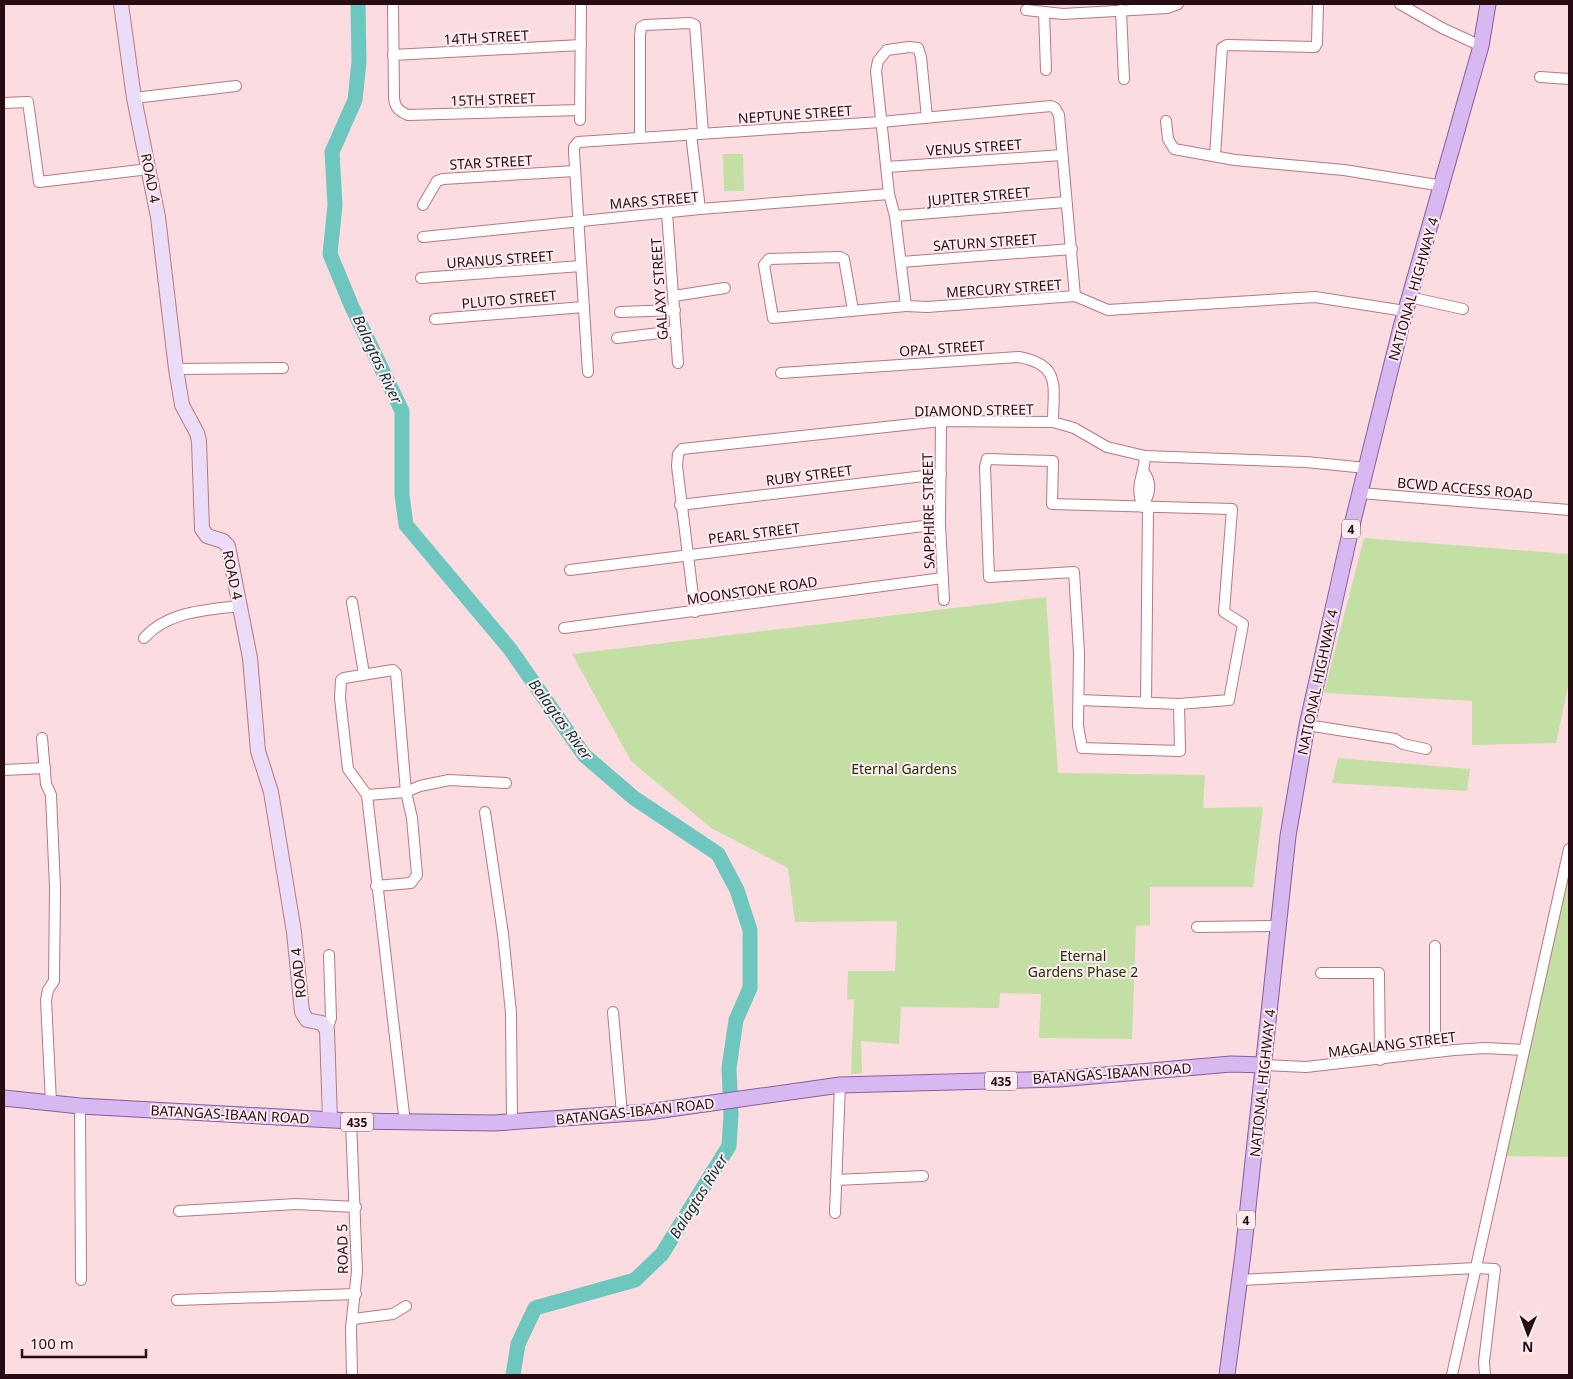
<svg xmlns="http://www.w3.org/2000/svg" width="1573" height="1379" font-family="'Noto Sans',sans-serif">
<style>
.green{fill:#c3dfa3}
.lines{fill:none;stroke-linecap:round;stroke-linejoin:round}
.river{stroke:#6ec7bf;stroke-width:15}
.street-casing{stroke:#bb7682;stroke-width:12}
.secondary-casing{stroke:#bb7682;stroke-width:16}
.primary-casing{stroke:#885e9d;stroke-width:17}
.street{stroke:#fff;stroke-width:10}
.secondary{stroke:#ebdcf8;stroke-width:14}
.primary{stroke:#d7b8f1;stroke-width:15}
.labels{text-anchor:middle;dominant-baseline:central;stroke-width:4;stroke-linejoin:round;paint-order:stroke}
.shield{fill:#feedf0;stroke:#685055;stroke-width:1}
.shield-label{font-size:12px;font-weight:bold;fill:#270d13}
.street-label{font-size:14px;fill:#270d13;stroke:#feedf0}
.park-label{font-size:14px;fill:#213104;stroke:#feedf0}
.water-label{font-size:15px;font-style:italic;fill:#0a3633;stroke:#feedf0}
</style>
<rect width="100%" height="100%" fill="#fbdce0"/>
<!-- green -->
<g class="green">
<polygon points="723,154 743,154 744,191 724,191"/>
<polygon points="1364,538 1569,554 1569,682 1556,743 1472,745 1472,701 1324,693"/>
<polygon points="1046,597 1058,773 1205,775 1203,808 1263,807 1253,887 1150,887 1150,925 1136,926 1132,1039 1039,1038 1041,994 1000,993 999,1008 901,1007 899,1044 861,1041 862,1073 851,1074 854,999 847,1000 848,971 895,971 897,921 795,922 788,868 711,828 631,761 572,654"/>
<polygon points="1338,758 1470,769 1467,791 1332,783"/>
<polygon points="1569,866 1569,1157 1504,1156"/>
</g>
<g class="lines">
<!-- river -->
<polyline class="river" points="358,4 359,62 355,100 332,152 335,205 330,254 352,307 402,411 402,495 406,525 510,649 584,755 634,798 718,854 737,890 750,930 750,988 736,1020 729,1068 731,1115 729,1146 662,1254 635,1280 535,1308 518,1344 513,1375"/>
<defs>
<g id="street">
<path d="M393 4 394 98C395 108 399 111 408 115L580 110"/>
<polyline points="1400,4 1442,28 1481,46"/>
<polyline points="1026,10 1063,14 1167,8 1178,4"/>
<polyline points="1121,10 1124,79"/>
<polyline points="1044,12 1046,70"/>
<polyline points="393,55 581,45"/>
<polyline points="1540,77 1569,79"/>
<polyline points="134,98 236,86"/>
<polyline points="4,103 28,102 39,182 149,169"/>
<polyline points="927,118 921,57 918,48 909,47 887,50 878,61 876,71 889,194 895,216 906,306 927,307 1075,296 1108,310 1315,297 1405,311"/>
<polyline points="580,120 581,4"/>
<polyline points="1166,121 1168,139 1174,149 1235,160 1344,170 1443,186"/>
<polyline points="691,134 700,209"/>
<polyline points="640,137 640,36 641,27 645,25 690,23 695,25 703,133"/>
<polyline points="1215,156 1222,48 1227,45 1315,47 1317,43 1318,4"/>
<polyline points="887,167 1062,155"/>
<polyline points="423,205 437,181 443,179 575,171"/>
<polyline points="667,213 678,363"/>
<polyline points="895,216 1066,202"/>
<polyline points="423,237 700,209 889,194"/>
<polyline points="901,262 1072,249"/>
<polyline points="421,278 581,266"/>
<polyline points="674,296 725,288"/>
<polyline points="1409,297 1463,309"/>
<polyline points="853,310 844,259 840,257 769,259 764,265 773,318 906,306"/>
<polyline points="620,312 675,310"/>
<polyline points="435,319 584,307"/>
<polyline points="617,338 676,331"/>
<polyline points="176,369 283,368"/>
<polyline points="588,372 574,152 574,147 578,142 881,122 1051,106 1055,108 1059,115 1075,296"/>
<path d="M781 373 1019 357C1062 365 1053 387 1053 422"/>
<polyline points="941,421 940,524 944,600"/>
<path d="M1144 472C1153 485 1149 494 1143 507 1134 484 1144 478 1145 456"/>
<polyline points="1360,493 1569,510"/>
<polyline points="680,505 941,474"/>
<polyline points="570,570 940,524"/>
<polyline points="352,602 364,674"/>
<polyline points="695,612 677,466 678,454 682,449 941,421 1053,422 1074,428 1107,447 1145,456 1306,462 1366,468"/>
<polyline points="564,628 943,578"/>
<path d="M144 638C168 611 206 610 240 606"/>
<polyline points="1080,700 1179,704 1229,700 1243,624 1224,612 1232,509 1052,504 1053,461 987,459 985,467 989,577 1074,572 1079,653 1078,726 1082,748 1180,751 1179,704"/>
<polyline points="1146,703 1148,507"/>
<polyline points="1307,725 1395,739 1403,744 1426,749"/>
<polyline points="42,738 46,784 51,795 55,888 54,981 48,990 46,1000 51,1102"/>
<polyline points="4,770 45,768"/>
<polyline points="367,795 406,792 420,786 449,780 506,783"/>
<polyline points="485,812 503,934 511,1013 512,1123"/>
<polyline points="376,886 411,883 417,875 412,818 406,792 396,673 393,670 344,678 341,680 340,698 348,769 367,795 405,1123"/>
<polyline points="1197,927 1279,926"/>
<polyline points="1321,973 1379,973 1380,1060"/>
<polyline points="613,1012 622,1114"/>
<polyline points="327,1030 331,1018 329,955"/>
<polyline points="1435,1052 1435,946"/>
<polyline points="1264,1065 1306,1067 1454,1050 1485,1048 1524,1050"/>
<polyline points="80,1106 81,1280"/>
<polyline points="351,1121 357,1271 351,1328 352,1375"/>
<polyline points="836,1180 923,1176"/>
<polyline points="179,1211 296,1204 356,1207"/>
<polyline points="835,1213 840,1085"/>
<polyline points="1240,1280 1476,1268 1495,1269 1484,1362 1485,1375"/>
<polyline points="177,1300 356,1294"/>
<polyline points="353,1319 393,1314 406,1306"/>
<polyline points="1452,1375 1569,849"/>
</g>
<polyline id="secondary" points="121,4 134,98 158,217 176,369 182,405 197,433 199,441 202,529 207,536 223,541 228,546 250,658 258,751 271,792 294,932 302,1012 307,1020 322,1023 327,1030 330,1120"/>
<g id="primary">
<polyline points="4,1098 80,1106 351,1121 494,1123 648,1112 840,1085 1059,1079 1231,1064 1264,1065"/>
<polyline points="1227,1375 1243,1254 1288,836 1307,725 1350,533 1401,327 1481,46 1488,4"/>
</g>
</defs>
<!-- street casing -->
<use href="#street" class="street-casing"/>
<!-- secondary casing -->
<use href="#secondary" class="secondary-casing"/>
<!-- primary casing -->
<use href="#primary" class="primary-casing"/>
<!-- street -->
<use href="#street" class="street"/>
<!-- secondary -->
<use href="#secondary" class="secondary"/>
<!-- primary -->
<use href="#primary" class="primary"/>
</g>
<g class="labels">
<!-- shield labels -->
<g class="shield">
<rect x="1342" y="519.5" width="18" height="19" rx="4"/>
<rect x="985" y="1071.5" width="32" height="19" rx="4"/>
<rect x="341" y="1112.5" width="32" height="19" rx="4"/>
<rect x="1237" y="1210.5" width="18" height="19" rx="4"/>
</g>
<g class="shield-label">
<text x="1351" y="529">4</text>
<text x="1001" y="1081">435</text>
<text x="357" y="1122">435</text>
<text x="1246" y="1220">4</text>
</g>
<!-- street labels -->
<g class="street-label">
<text transform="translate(486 37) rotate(-3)">14TH STREET</text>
<text transform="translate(493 99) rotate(-2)">15TH STREET</text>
<text transform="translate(795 114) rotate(-4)">NEPTUNE STREET</text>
<text transform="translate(974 147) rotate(-4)">VENUS STREET</text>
<text transform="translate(491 162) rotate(-3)">STAR STREET</text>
<text transform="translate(151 178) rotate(79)">ROAD 4</text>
<text transform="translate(979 196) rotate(-5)">JUPITER STREET</text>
<text transform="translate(654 200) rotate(-5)">MARS STREET</text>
<text transform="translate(985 242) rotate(-4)">SATURN STREET</text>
<text transform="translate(500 259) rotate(-4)">URANUS STREET</text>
<text transform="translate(1004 288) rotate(-4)">MERCURY STREET</text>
<text transform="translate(659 289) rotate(-94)">GALAXY STREET</text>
<text transform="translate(1413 289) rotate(-74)">NATIONAL HIGHWAY 4</text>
<text transform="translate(509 299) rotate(-5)">PLUTO STREET</text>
<text transform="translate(942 348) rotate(-4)">OPAL STREET</text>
<text transform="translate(974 410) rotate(-1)">DIAMOND STREET</text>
<text transform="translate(809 475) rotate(-7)">RUBY STREET</text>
<text transform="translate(1465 488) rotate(5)">BCWD ACCESS ROAD</text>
<text transform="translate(928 511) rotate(-91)">SAPPHIRE STREET</text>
<text transform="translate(754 533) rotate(-7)">PEARL STREET</text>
<text transform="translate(233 575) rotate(78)">ROAD 4</text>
<text transform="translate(752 590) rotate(-8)">MOONSTONE ROAD</text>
<text transform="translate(1317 682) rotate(-78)">NATIONAL HIGHWAY 4</text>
<text transform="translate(298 973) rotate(-96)">ROAD 4</text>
<text transform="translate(1392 1044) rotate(-7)">MAGALANG STREET</text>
<text transform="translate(1112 1073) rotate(-4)">BATANGAS-IBAAN ROAD</text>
<text transform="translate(1262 1083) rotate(-84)">NATIONAL HIGHWAY 4</text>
<text transform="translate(635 1111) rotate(-6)">BATANGAS-IBAAN ROAD</text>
<text transform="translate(230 1114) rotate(3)">BATANGAS-IBAAN ROAD</text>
<text transform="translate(342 1249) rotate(-91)">ROAD 5</text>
</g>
<!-- park labels -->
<g class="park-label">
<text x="904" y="768">Eternal Gardens</text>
<text x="1083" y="955">Eternal<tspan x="1083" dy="16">Gardens Phase 2</tspan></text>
</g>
<!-- water labels -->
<g class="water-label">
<text transform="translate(378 359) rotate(65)">Balagtas River</text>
<text transform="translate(561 719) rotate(54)">Balagtas River</text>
<text transform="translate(698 1196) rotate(-58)">Balagtas River</text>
</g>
</g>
<!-- border -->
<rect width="1573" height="1379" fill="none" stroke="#270d13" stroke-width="10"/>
<!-- north arrow -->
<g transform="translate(1528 1334) rotate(181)" stroke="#feedf0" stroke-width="4" paint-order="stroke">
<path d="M0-4L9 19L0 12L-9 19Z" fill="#270d13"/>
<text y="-8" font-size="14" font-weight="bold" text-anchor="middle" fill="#270d13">N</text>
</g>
<!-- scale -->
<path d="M22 1349v8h124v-8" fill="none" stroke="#270d13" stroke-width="2.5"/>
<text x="30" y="1349" font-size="15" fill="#270d13" stroke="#feedf0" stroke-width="4" paint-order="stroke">100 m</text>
</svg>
